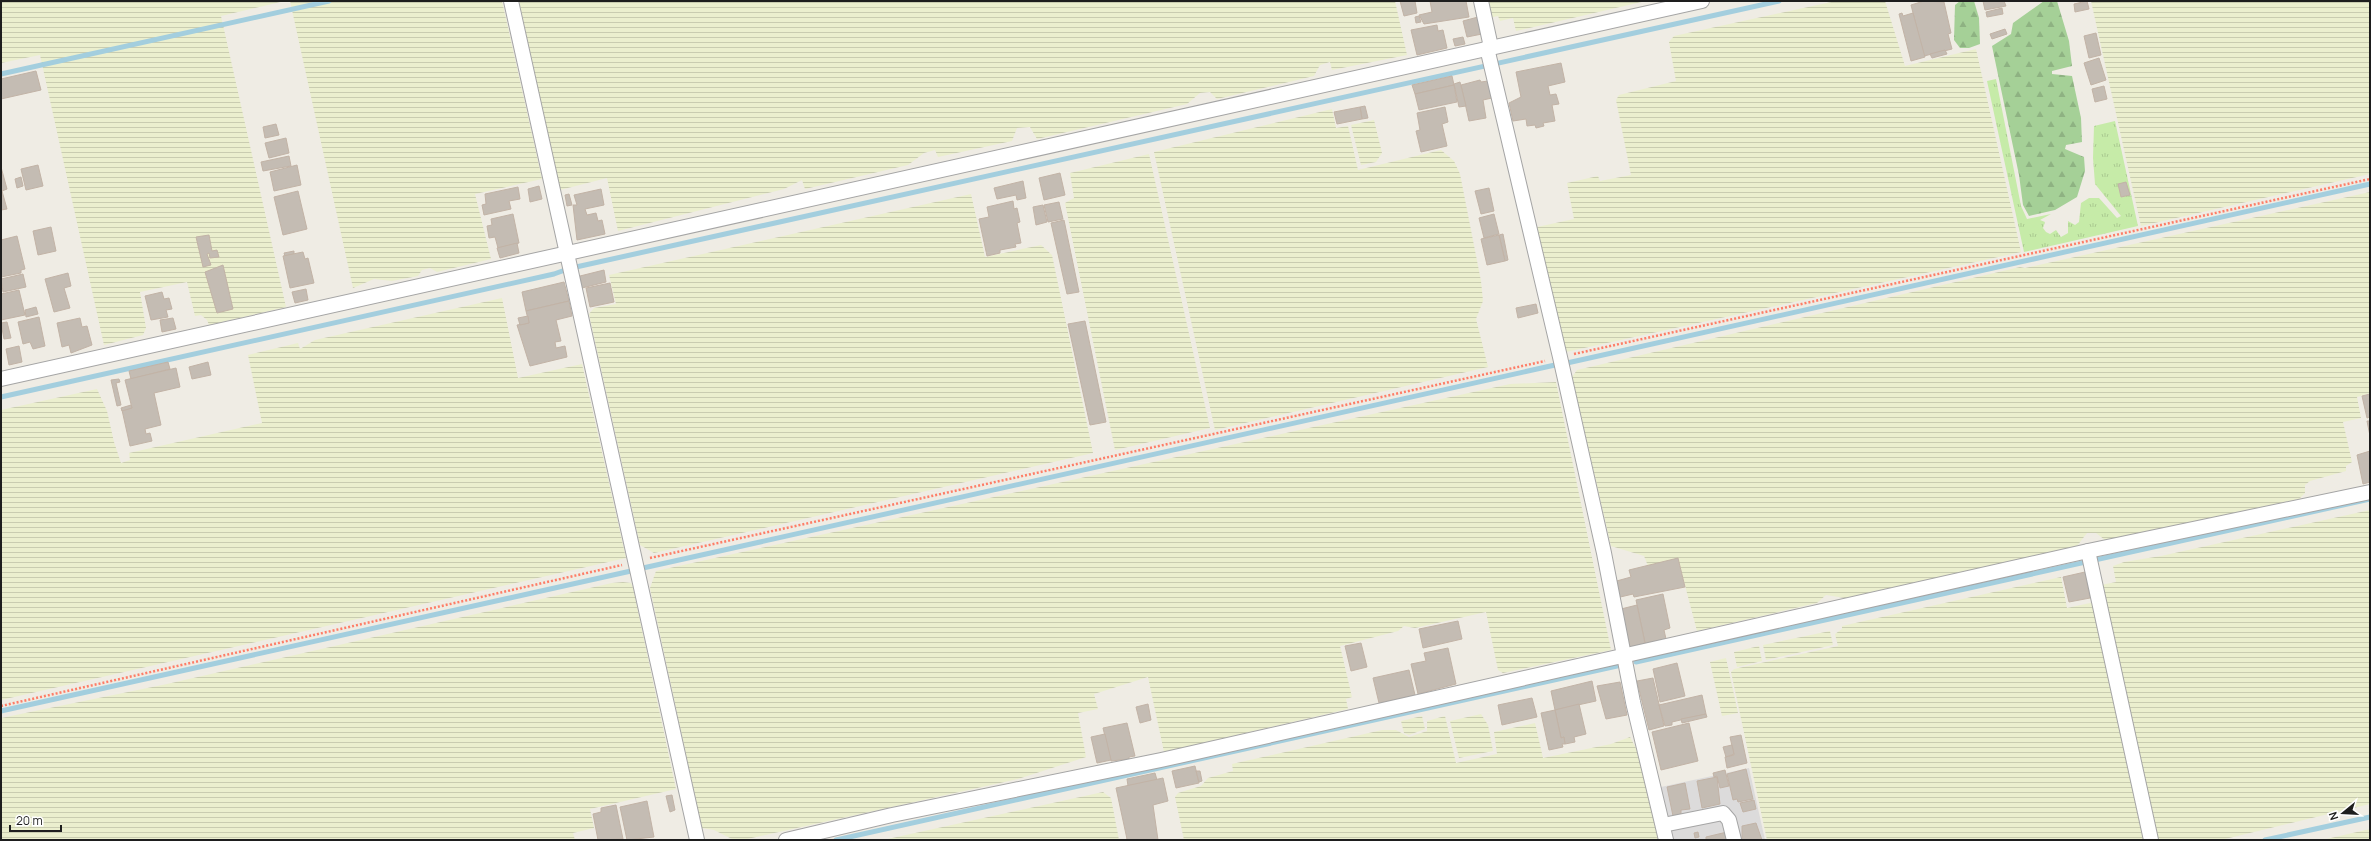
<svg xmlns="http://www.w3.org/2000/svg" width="2371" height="841" font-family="Manrope,sans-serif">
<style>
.residential{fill:#dcdbdb}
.farmland{fill:url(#farmland-rules)}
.grass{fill:url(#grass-tufts)}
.forest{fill:url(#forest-firs)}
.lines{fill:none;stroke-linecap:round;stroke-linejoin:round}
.stream{stroke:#a3cede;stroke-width:5}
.building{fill:#c4bcb3;stroke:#c2b3a6}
.minor-casing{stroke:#a5a5a5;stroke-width:16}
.path{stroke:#fe7d67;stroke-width:2.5;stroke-dasharray:2 2;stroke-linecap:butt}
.minor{stroke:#fff;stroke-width:14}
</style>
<defs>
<pattern id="farmland-rules" width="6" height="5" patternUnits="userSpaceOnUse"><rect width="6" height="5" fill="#ebefce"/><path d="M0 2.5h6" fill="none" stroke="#c9ccb0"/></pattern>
<pattern id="grass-tufts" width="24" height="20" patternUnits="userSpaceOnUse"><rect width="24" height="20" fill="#c6eba8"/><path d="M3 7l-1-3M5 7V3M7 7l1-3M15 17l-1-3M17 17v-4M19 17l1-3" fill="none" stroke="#aac990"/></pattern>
<pattern id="forest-firs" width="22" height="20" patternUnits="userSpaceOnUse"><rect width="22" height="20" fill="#a5d097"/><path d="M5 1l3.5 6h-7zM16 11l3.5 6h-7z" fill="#8eb282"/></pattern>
</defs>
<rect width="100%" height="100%" fill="#efece4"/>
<!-- residential -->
<polygon class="residential" points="1749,768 1765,840 1673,840 1661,787"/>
<!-- farmland -->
<g class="farmland">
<polygon points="1,1 285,1 221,16 286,307 209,325 207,320 201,315 195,316 187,282 140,292 146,328 143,335 104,345 40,55 1,63"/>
<polygon points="290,1 502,1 542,179 475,194 491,259 437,272 430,268 422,270 418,276 392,281 374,279 353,288"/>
<polygon points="519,1 1395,1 1407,55 1332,70 1330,62 1320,65 1314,76 1217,99 1210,92 1200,93 1187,104 1037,139 1030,127 1017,128 1012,141 938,157 935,150 924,153 908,165 805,189 802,180 784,189 618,231 607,178 560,190"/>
<polygon points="1486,1 1646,1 1516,31 1513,18 1500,21 1498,16 1489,18"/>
<polygon points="1836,1 1885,1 1905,66 1976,49 2021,252 1566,352 1537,227 1574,219 1567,183 1598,176 1600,181 1631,175 1616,100 1619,95 1676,81 1669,42 1674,36"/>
<polygon points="2091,1 2370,1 2370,174 2141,226"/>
<polygon points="1332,109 1336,128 1348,126 1358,170 1441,150 1454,161 1460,174 1481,281 1483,301 1476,319 1488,367 1215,430 1154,152"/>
<polygon points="1374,120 1382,153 1376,162 1361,165 1351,125"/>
<polygon points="1149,154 1210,428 1115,450 1065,203 1074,198 1070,173"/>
<polygon points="2370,192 2370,393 2357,397 2361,418 2343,422 2352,462 2346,466 2346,471 2310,481 2305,485 2305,493 2299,499 2105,540 2096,533 2087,533 2077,546 1845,598 1826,595 1817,603 1697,631 1678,559 1648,566 1644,556 1611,546 1572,377 1577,370 2020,267 2025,268"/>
<polygon points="971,194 985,257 1041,245 1052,255 1093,453 654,553 640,545 589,314 594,308 616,304 609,275"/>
<polygon points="502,298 518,378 582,364 626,558 1,700 1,410 97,389 107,411 114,442 121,463 130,460 129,453 262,423 248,355 298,343 300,349 315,340"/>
<polygon points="1556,382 1611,650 1503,673 1498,670 1486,612 1415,628 1404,626 1398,631 1340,646 1352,697 1346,699 1348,709 1164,752 1148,677 1094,694 1098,709 1078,713 1086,757 1018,779 743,840 734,840 714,830 702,828 650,588 656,571 1510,384"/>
<polygon points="2370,510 2370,804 2221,840 1767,840 1731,672 1734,669 1838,646 1835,634 1842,629 1842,626 2061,577 2067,608 2104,600 2101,585 2116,582 2113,566 2124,562 2161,556"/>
<polygon points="623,582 631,583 633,588 676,789 590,809 594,828 573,833 575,840 1,840 1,718 167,684 612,583"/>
<polygon points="1830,631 1833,645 1766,660 1763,645"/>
<polygon points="1759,646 1762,661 1737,667 1734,652"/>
<polygon points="1726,658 1738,713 1722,716 1710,662"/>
<polygon points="1481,714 1488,725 1493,751 1459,758 1450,721"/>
<polygon points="1422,716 1425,729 1409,735 1404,733 1401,721"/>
<polygon points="1445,716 1456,763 1497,754 1494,732 1535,723 1543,758 1611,744 1630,737 1639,754 1659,840 1184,840 1175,797 1178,793 1201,786 1208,778 1233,771 1232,764 1382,730 1396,730 1409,737 1427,731 1427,721"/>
<polygon points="1103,792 1111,798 1119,840 883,840"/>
<polygon points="2370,829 2370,840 2322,840"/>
</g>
<!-- grass -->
<polygon class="grass" points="1996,79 2021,206 2027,219 2051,214 2040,220 2045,222 2043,228 2046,232 2050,234 2056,230 2061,237 2068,233 2068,221 2075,225 2079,222 2081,203 2089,198 2099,198 2117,218 2121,216 2095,184 2093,158 2094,126 2115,121 2138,226 2024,252 1987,81"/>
<!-- forest -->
<g class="forest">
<polygon points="1960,1 1974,1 1979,18 1980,44 1969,48 1960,48 1954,40 1955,5"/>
<polygon points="2044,1 2057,1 2069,41 2072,66 2052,71 2052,74 2072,76 2081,118 2082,142 2066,145 2065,149 2084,157 2085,171 2077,197 2055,210 2029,216 2023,205 2019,175 1992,46 2011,34 2013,23"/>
</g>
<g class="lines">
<!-- stream -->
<g class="stream">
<polyline points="1,74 329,1"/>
<polyline points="576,267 1779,1"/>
<polyline points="1567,363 2370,184"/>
<polyline points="1,397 554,274 565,270"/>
<polyline points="643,568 1555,365"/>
<polyline points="1636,662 2370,499"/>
<polyline points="1,711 631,571"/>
<polyline points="836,840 1617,666"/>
<polyline points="2265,840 2370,817"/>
</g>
</g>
<!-- building -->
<g class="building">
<polygon points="1400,1 1415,1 1417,13 1404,16"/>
<polygon points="1430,1 1466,1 1469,17 1424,24 1419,15 1432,12"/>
<polygon points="1924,1 1944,2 1951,33 1948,34 1952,49 1924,56 1911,5"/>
<polygon points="1983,1 2004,1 2006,6 1985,10"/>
<polygon points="2087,1 2089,9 2075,12 2074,4"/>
<polygon points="2002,8 2003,14 1987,17 1986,12"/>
<polygon points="1902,13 1903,16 1913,13 1925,57 1911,61 1899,14"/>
<polygon points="1419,16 1421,22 1416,23 1415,17"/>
<polygon points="1478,17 1482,34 1467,37 1463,21"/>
<polygon points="1437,25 1438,31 1443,30 1447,48 1417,55 1411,30"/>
<polygon points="2005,29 2007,34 1992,39 1990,34"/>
<polygon points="2096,33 2101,55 2089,58 2084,36"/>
<polygon points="1463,37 1465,44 1455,46 1453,39"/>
<polygon points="1945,50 1947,54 1932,58 1930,54"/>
<polygon points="2099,58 2106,80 2091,85 2084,63"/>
<polygon points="1561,63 1565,82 1548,86 1550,95 1556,94 1559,104 1552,105 1555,121 1543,123 1544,126 1536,128 1535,125 1527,126 1526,119 1513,121 1509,103 1521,97 1516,72"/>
<polygon points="36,71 41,90 1,99 1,79"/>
<polygon points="1452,76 1454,85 1415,94 1412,85"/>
<polygon points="1480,80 1481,82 1488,81 1492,98 1483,100 1486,118 1469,121 1461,85"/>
<polygon points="1460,82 1466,106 1459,107 1454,84"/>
<polygon points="1454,85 1457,102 1419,110 1415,94"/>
<polygon points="2104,86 2107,99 2095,102 2092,89"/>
<polygon points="1365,106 1368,118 1362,119 1360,107"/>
<polygon points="1360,107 1362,119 1337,124 1334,112"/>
<polygon points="1445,107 1448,122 1442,124 1447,146 1421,152 1416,131 1420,130 1417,113"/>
<polygon points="276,124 279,135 265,138 263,127"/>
<polygon points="286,138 289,153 269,158 265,143"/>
<polygon points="289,156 291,166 263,171 261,162"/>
<polygon points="38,165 43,186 26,190 21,169"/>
<polygon points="297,165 301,185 274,191 270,172"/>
<polygon points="1,167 7,189 2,191 7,209 1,210"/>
<polygon points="1060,173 1065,195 1044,200 1039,178"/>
<polygon points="21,177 23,186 17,188 15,179"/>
<polygon points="1023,181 1026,198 1017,200 1016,195 997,199 994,188"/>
<polygon points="2126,182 2130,195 2121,197 2118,184"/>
<polygon points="539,186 542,199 530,202 528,189"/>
<polygon points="518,187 520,199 509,201 511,209 484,215 482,205 486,204 485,194"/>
<polygon points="1489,188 1494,211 1481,214 1475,191"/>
<polygon points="601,189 604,205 585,209 587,215 596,213 598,221 602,220 605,234 577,240 573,205 577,205 574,195"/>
<polygon points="298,191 307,229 283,235 274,197"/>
<polygon points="569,194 572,205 567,206 565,195"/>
<polygon points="1013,201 1014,209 1017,208 1020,222 1017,223 1021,243 1015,244 1016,247 1000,250 1000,253 987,256 979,219 989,217 987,207"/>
<polygon points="1059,202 1063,219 1048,222 1044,205"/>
<polygon points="1043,205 1047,222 1036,225 1033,207"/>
<polygon points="513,214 519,243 498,248 495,237 489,238 487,226 492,225 491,219"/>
<polygon points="1494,214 1499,234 1484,238 1479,218"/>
<polygon points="1064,220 1079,292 1067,294 1051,223"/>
<polygon points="51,227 56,251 38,255 33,231"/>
<polygon points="1503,234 1508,260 1505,261 1499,235"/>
<polygon points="209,235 212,251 217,250 219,257 210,258 209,253 207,254 211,265 203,267 196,237"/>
<polygon points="1499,235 1505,261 1487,265 1481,239"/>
<polygon points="17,236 25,269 21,270 21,273 1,277 1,240"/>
<polygon points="517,243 519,253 500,258 497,248"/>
<polygon points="294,251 294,254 285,256 284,253"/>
<polygon points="303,252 305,259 308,258 314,283 290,288 283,256"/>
<polygon points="223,265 233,309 217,313 205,272"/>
<polygon points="604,270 606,282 582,288 580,276"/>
<polygon points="68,273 71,286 64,288 70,308 54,312 45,279"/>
<polygon points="23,274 26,287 3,292 1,279"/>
<polygon points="564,282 569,301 526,311 522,292"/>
<polygon points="610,283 614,302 590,307 586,288"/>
<polygon points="306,289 308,300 295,303 292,292"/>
<polygon points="19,290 25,315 1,320 1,294"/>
<polygon points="162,292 164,299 169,298 172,309 166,310 168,317 151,320 145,296"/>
<polygon points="569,301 572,316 556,320 561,341 555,342 556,348 565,346 567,357 530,366 517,325 529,323 526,311"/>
<polygon points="1536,304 1538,313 1518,318 1516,308"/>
<polygon points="36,307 38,314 26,317 25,310"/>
<polygon points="528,316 529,323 520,325 518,318"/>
<polygon points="39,317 45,346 33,349 30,342 23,344 18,322"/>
<polygon points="80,318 82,327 87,326 92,345 71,353 69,345 62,347 57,323"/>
<polygon points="173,318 176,329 162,332 160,320"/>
<polygon points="1085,321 1106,422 1090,425 1068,324"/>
<polygon points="7,322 11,338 4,339 1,323"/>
<polygon points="19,346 22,362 9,365 6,349"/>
<polygon points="168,362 170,369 131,379 129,371"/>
<polygon points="208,362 211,375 192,379 189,367"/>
<polygon points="176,368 180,387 154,393 161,425 145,429 146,434 150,433 152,441 130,446 122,410 132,408 125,380"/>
<polygon points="119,379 120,382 116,383 121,405 117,406 111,380"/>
<polygon points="2370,394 2370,417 2367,418 2362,396"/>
<polygon points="131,405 132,408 122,411 121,408"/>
<polygon points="2367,421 2370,421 2370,436"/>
<polygon points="2370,451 2370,482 2363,484 2357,455"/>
<polygon points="1678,558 1685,587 1634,597 1633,594 1616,598 1613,582 1631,577 1629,570"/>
<polygon points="2085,572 2090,598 2069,602 2063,577"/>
<polygon points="1663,594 1670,628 1664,630 1666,639 1645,643 1636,600"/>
<polygon points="1637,605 1645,643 1630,647 1621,609"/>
<polygon points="1458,621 1462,639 1423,648 1419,629"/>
<polygon points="1361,643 1367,667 1351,671 1345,646"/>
<polygon points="1448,648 1456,684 1418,694 1411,664 1426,661 1424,653"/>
<polygon points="1677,663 1685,696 1660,702 1653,669"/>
<polygon points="1409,670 1415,695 1379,703 1373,678"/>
<polygon points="1653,678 1664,726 1649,730 1637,681"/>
<polygon points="1592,681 1596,701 1555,710 1551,691"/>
<polygon points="1620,682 1627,715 1606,719 1597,686"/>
<polygon points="1702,695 1706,714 1672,722 1672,725 1665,726 1659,705"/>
<polygon points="1532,698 1537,717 1502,725 1498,705"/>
<polygon points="1148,704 1151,720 1140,723 1136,707"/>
<polygon points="1579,704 1586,734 1574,737 1575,742 1565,744 1564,737 1561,738 1555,710"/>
<polygon points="1555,710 1561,738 1564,737 1565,744 1562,744 1563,747 1549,750 1541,713"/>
<polygon points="1706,714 1707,717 1682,723 1681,719"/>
<polygon points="1127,723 1135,756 1129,757 1129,759 1111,761 1103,728"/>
<polygon points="1689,723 1698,761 1661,770 1652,732"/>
<polygon points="1105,734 1111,760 1097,763 1091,737"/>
<polygon points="1741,735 1747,763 1727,768 1725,757 1734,755 1730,737"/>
<polygon points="1732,745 1734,754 1726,757 1723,747"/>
<polygon points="1195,766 1199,783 1176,788 1172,771"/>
<polygon points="1746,769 1753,799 1738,802 1737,799 1733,800 1727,774"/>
<polygon points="1725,770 1729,786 1720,788 1717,776 1714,777 1713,773"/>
<polygon points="1196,771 1200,771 1202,781 1199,782"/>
<polygon points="1155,773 1157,780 1128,786 1127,779"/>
<polygon points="1717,777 1720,804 1702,808 1697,781"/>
<polygon points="1163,778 1168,801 1153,805 1158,840 1124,840 1127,839 1116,788"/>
<polygon points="1685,783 1690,809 1681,810 1681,814 1673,816 1667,787"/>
<polygon points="672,795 675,810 670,812 666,796"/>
<polygon points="1754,800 1756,809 1743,812 1740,803"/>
<polygon points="647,801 654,837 627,840 620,807"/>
<polygon points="616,805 623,839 598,840 593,814 601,812 601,808"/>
<polygon points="1756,823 1762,840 1742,840 1742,826"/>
<polygon points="1698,832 1699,837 1695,838 1694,833"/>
<polygon points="1727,832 1728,840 1706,840 1706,837"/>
</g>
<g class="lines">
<defs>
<g id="minor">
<polyline points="511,1 697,840"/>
<polyline points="1481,1 1491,47"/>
<polyline points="1487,48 1560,357 1604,553 1633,702 1666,840"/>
<polyline points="1,379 1702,1"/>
<polyline points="2088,551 2151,840"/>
<polyline points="1663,825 1723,813 1729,820 1734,840"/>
<polyline points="786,840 892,815 1161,760 2088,551 2370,492"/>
</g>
</defs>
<!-- minor casing -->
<use href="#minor" class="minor-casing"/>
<!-- path -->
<g class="path">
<polyline points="1574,354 2370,179"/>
<polyline points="650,558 1545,361"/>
<polyline points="1,706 622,565"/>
</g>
<!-- minor -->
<use href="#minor" class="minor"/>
</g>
<!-- border -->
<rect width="2371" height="841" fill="none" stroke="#1e1e1e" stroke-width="4"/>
<!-- north arrow -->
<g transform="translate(2343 813) rotate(252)" stroke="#ffffff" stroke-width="3" paint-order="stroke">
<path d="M0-3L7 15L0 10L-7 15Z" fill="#1e1e1e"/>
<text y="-6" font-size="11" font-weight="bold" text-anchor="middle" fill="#1e1e1e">N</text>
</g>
<!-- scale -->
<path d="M10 825v6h51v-6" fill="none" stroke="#1e1e1e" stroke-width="2"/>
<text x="16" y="825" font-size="12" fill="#1e1e1e" stroke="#ffffff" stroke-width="3" paint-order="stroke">20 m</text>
</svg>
